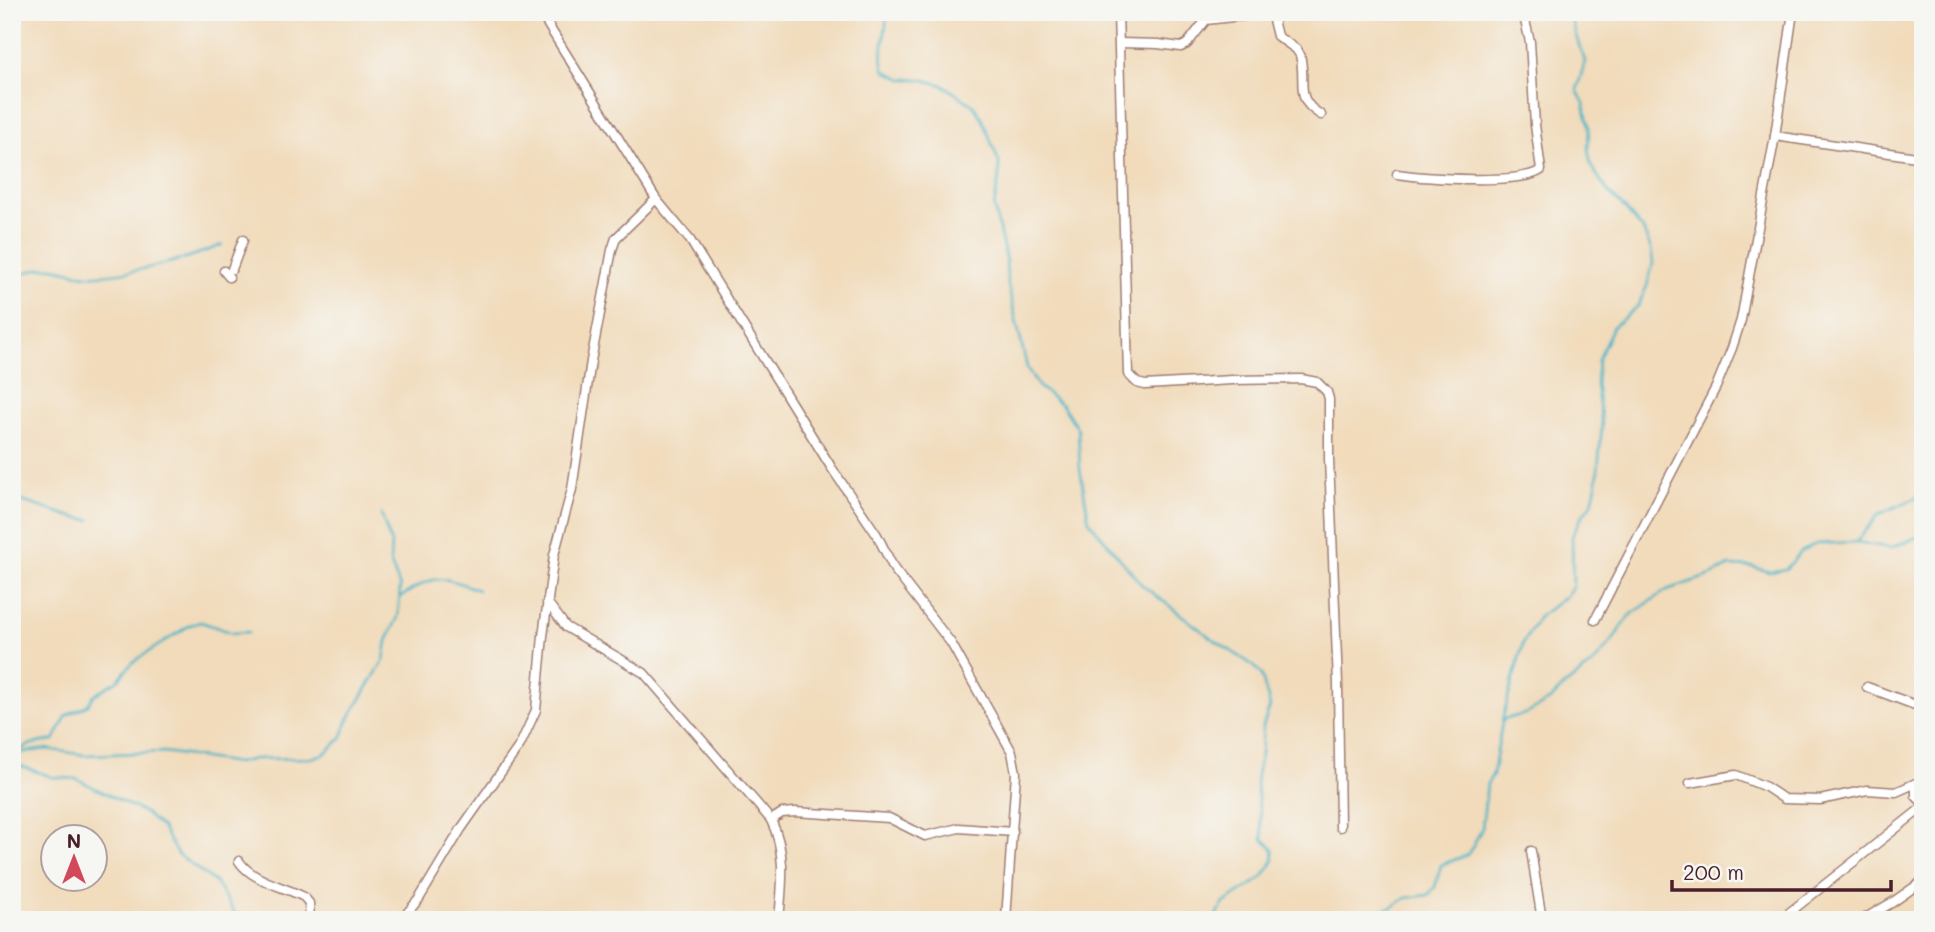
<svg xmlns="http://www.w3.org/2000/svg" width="1935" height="932" font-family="Mali,sans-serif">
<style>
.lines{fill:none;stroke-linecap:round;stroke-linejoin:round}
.stream{stroke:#47b2c5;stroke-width:2.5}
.street-casing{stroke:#9e7d73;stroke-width:11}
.street{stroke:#fff;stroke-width:8}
</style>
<rect width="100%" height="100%" fill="#f6f6f2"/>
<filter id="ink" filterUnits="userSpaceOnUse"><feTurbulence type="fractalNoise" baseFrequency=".0143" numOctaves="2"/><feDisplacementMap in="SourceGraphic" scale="14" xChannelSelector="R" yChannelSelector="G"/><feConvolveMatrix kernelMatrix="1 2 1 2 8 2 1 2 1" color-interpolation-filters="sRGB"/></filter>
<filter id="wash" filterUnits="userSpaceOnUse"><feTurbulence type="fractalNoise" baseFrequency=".00686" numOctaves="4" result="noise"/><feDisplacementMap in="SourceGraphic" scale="28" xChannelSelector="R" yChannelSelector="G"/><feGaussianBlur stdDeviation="1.57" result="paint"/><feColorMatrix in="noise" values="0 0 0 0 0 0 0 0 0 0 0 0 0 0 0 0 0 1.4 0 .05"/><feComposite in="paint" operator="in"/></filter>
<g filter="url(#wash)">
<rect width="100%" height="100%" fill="#f1dbbb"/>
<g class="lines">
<!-- stream -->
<g class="stream">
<path d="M887 12C887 32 878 54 885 71L903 79H920L943 85 973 105 982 118 999 162V177L994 207 1006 261 1007 281 1025 359 1027 368 1038 386 1063 406 1078 429 1080 469 1089 521 1141 584 1210 637 1254 666 1261 674 1270 706 1263 726 1261 753 1256 782 1263 839 1273 849 1274 860 1262 878 1224 903 1213 920"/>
<path d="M12 277C25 273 40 266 54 268 69 270 81 277 97 275 137 273 185 260 222 245"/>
<polyline points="1923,346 1916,398 1923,429"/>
<polyline points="12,498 72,517 90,520"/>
<polyline points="1856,542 1890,548 1923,535"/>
<path d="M401 597C435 574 440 575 478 590"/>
<polyline points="1502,720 1528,713 1549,701 1565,685 1592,665 1613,640 1629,616 1667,590 1709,576 1730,566 1753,567 1769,572 1786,569 1801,552 1816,544 1856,542 1879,514 1916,498 1923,487"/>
<polyline points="17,751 32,744 54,740 67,715 88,705 94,695 118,680 133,662 190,625 201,622 233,633 249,632"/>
<polyline points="12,754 46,749 85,755 164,752 237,763 254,759 311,758 324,754 341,739 348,720 384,660 387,641 398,617 400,587 390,562 391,543 381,514"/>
<polyline points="12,763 52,777 77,779 145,813 162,828 177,854 215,882 239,920"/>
<path d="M1350 920 1392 907 1406 898 1428 895 1435 887 1441 865 1467 855 1473 846 1482 828 1487 784 1493 774 1503 717 1523 643 1539 617 1565 597 1573 586 1572 536 1582 516 1592 503 1597 481 1602 425 1596 384 1598 360 1613 327 1638 306 1647 286 1653 263 1651 249 1643 230 1621 204 1609 193 1591 166 1588 149 1589 128 1584 103 1577 90 1585 61C1581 52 1570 20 1571 12"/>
</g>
</g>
</g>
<g filter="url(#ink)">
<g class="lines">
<defs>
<g id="street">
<polyline points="540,12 656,199 690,240 831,467 877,535 894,569 951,643 1012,752 1016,773 1006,920"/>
<polyline points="1118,12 1128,374 1137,383 1145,385 1232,380 1301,379 1317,382 1327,392 1329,399 1329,458 1338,684 1340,827"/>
<path d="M1120 43 1158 44 1181 47 1187 44 1206 20 1268 13 1272 16 1277 36 1296 49 1300 55C1307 82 1293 99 1321 115"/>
<polyline points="1775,136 1923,158"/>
<path d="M1397 174C1423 178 1521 185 1541 170L1535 125 1530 42 1523 12"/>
<polyline points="232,269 243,240"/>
<polyline points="224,271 229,277"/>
<path d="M547 602 566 627 644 673 771 820C787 853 782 885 779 920"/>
<polyline points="1595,620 1716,387 1732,348 1741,320 1775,136 1793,12"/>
<polyline points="1867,687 1923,708"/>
<polyline points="1690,783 1736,775 1766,787 1784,799 1820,800 1867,790 1896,792 1923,780"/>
<polyline points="1916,783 1916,796 1923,803"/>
<polyline points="771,820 782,813 795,812 889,818 925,836 959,828 1013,832"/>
<polyline points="1531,851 1542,920"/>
<path d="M239 861C252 881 283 886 304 897L309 903 310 920"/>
<polyline points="401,920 419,899 461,829 520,745 536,710 543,636 554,555 572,489 591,361 612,250 616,238 656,199"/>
<polyline points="1780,920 1923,807"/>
<polyline points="1862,920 1893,902 1923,881"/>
</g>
</defs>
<!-- street casing -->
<use href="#street" class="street-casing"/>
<!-- street -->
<use href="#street" class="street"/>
</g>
</g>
<!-- margin -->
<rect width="1935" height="932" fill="none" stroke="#f6f6f2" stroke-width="42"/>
<!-- north arrow -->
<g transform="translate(74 858)"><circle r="33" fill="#f6f6f2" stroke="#b1a0a2" stroke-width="2"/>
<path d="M0-5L12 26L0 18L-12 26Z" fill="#d1495b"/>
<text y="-10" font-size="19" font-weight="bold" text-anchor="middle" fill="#4a1f2b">N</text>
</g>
<!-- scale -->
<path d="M1672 880v10h219v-10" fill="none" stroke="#4a1f2b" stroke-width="3.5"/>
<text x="1683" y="880" font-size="21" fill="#4a1f2b" stroke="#f6f6f2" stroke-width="5" paint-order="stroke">200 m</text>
</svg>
